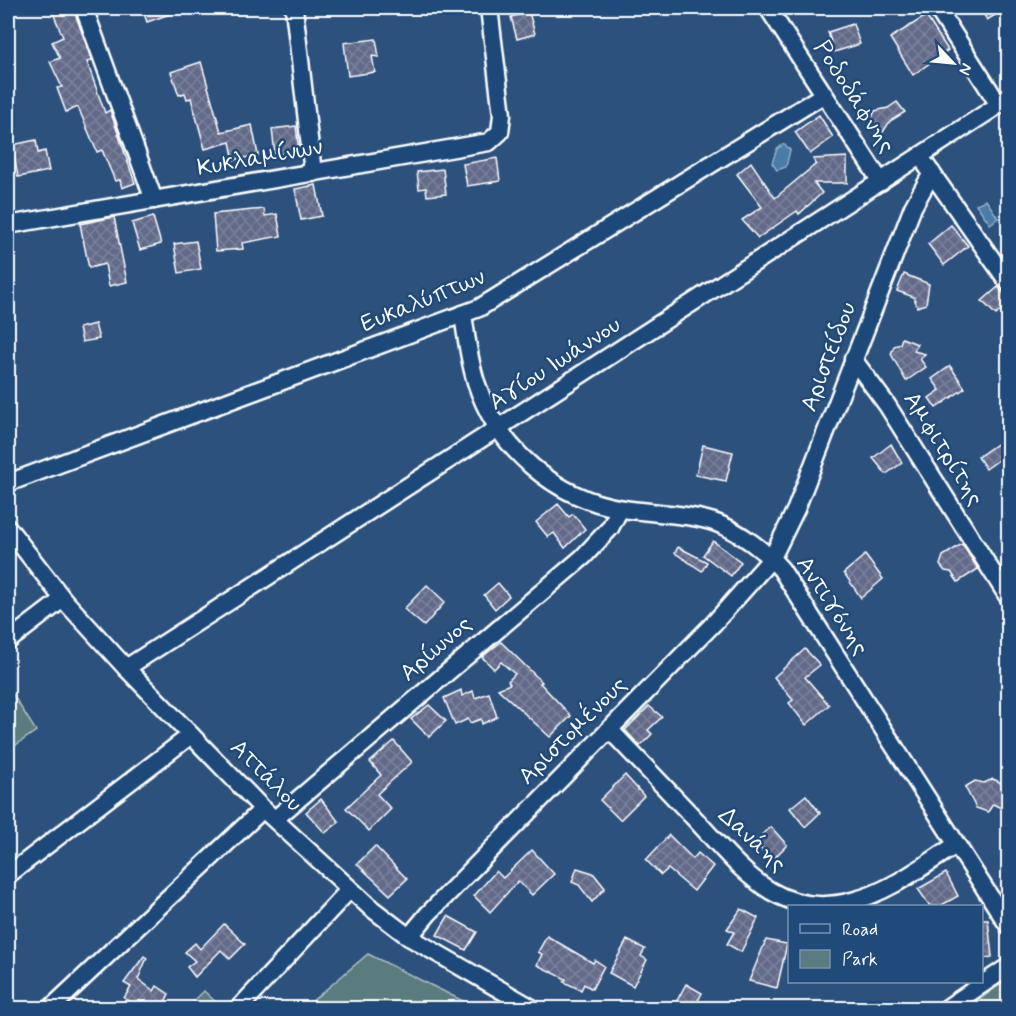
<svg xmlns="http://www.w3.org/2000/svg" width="1016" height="1016" font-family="Mynerve,sans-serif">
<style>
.green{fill:#5a7b7f;stroke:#acbdbf;stroke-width:1.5}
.water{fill:#4a7ba7;stroke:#92b0ca;stroke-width:1.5}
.building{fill:url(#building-cross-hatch);stroke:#fff;stroke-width:1.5}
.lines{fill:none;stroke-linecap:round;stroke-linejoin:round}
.minor-casing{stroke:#fff;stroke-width:21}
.minor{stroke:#1f4a7a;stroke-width:16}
.labels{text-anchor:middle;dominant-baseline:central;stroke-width:5;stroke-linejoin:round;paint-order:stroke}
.street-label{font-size:24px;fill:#fff;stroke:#1f4a7a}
</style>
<defs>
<pattern id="building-cross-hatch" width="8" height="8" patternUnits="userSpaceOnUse" patternTransform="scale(1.5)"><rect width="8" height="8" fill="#636b89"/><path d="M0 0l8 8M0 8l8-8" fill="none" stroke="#7a819b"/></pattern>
</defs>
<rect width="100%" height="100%" fill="#2d517d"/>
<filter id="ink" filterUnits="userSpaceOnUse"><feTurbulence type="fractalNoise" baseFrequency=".0167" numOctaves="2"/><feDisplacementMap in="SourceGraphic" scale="12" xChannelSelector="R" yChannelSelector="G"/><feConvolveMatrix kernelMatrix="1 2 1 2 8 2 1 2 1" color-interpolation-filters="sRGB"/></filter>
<g filter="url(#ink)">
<!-- green -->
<g class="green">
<polygon points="8,687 36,731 10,749 8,744"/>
<polygon points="368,954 477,1008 304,1008"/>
<polygon points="1008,979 1008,1008 968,1008"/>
<polygon points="204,991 222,1008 187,1008"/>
</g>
<!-- water -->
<g class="water">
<polygon points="784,144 790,150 786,167 777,170 772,163 777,149"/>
<polygon points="986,200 998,218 990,224 976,204"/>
</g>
<!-- building -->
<g class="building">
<polygon points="51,8 73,8 92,60 87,62 105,113 110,110 135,183 122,188 120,180 115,181 102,150 97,152 78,107 66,112 57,88 62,87 50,62 60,58 52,42 63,37"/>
<polygon points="142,8 184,8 184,9 147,22"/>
<polygon points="980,8 1007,8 987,20"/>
<polygon points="529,12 535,34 517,39 511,17"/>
<polygon points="926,16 948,50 913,75 890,38"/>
<polygon points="853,24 860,44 834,52 828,32"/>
<polygon points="376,39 379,57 372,56 375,72 348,76 344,43"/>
<polygon points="201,62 221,132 252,125 258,155 234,160 230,142 205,149 191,98 187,99 185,93 179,95 171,72"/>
<polygon points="897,102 905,112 890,121 883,132 868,126 875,111 888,108"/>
<polygon points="819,115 833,137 810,154 795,132"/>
<polygon points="296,126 299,152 275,155 272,129"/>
<polygon points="36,140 38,153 45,151 49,171 18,177 12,145"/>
<polygon points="847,157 847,183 814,183 822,193 799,214 797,211 758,238 742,220 762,207 737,174 751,162 775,198 816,164 813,159"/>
<polygon points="497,158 500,181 467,186 463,164"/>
<polygon points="443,169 446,194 427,196 426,188 419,189 417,172"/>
<polygon points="316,185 322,216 301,220 295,189"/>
<polygon points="264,209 265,216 277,214 281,236 242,243 243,249 216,251 213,214"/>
<polygon points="114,217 127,282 109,286 105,264 89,268 80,224"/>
<polygon points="153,217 161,244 140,250 132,223"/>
<polygon points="951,225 968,246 944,265 928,244"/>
<polygon points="196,241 201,269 179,273 174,244"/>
<polygon points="904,274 929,284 926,304 917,307 914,297 897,291"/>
<polygon points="998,287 1008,298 1008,303 996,315 982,301"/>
<polygon points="95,324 99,339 82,342 79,328"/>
<polygon points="902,338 917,344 914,351 925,354 920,359 926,367 906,381 891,354 894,346 900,344"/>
<polygon points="950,366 965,388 936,408 929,398 940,390 932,379"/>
<polygon points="1008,436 1008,453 986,469 978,457"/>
<polygon points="891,444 902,463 886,474 873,458"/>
<polygon points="703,445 733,452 726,481 696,475"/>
<polygon points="558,504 569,517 573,514 585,529 565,548 554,533 548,537 536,522"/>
<polygon points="713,541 741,562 731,576 703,555"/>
<polygon points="962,544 978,569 958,582 951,572 945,571 940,565 943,556"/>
<polygon points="678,547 707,562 702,571 675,553"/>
<polygon points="865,555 883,579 861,598 844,573"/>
<polygon points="498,583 509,596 495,609 484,595"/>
<polygon points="427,585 445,602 424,626 404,609"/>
<polygon points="501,642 542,682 540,683 571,716 550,737 498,689 510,684 508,681 515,674 501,662 494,669 482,657"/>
<polygon points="805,649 820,665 805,677 829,705 806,725 789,703 793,700 774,677"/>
<polygon points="461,690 462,696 473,691 475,698 489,693 497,717 482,724 481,719 470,723 468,719 455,725 444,698"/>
<polygon points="429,705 446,721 429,737 411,719"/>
<polygon points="649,706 662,717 648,730 652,734 640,746 625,730"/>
<polygon points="394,741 412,762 377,794 391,809 369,831 346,808 381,775 370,762"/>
<polygon points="625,775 644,796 620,820 600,800"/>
<polygon points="993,779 1008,786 1008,802 1005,801 1001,808 993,804 988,812 976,808 965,787 975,781 984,783"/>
<polygon points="806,795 820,813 805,827 790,808"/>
<polygon points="321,799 339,822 325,833 306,812"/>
<polygon points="771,827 787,845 772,860 754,842"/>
<polygon points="669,835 693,859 698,853 713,866 694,891 668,869 661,875 646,860"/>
<polygon points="375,846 407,879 390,895 357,864"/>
<polygon points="532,850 554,874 532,895 518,881 490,912 474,896 496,871 503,878"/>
<polygon points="577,868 593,873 605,888 592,902 579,885 572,882"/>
<polygon points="946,873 958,896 940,906 930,906 918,889"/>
<polygon points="741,909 758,918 741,952 727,944 734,932 727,929"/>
<polygon points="448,916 477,932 466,950 437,935"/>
<polygon points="981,920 988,920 992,957 981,959"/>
<polygon points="224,924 245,944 230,959 221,950 195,977 187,967 195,961 185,952 195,943 200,949"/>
<polygon points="547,936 593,963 595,960 604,966 592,989 584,984 581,990 564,982 566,979 537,965 542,954 538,952"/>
<polygon points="627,940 645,949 641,956 647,960 633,986 609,973"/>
<polygon points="766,940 787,944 777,988 749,981"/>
<polygon points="144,956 147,958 138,979 154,991 157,986 169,994 162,1008 155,1006 153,1008 141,1008 124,998 131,987 124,983"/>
<polygon points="686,984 702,993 694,1008 673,1008"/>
</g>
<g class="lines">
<defs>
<g id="minor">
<polyline points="84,8 154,200"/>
<polyline points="294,8 313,173"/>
<polyline points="768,8 881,182"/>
<polyline points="937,8 999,105"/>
<polyline points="926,165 1008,282"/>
<polyline points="8,225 489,142 500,132 502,115 489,8"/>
<path d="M463 314C466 336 469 360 476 382 497 448 555 499 624 509 649 513 696 514 719 524 741 533 765 551 781 569L1008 925"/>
<polyline points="853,359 887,405 1008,597"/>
<polyline points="8,483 479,308 823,95"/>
<polyline points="8,528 63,599 126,668 263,809 371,908 409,937 532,1008"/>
<polyline points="8,641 63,599"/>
<polyline points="126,668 1008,99"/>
<path d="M609 729C637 758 665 788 694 818 740 867 777 921 852 901 890 892 924 865 956 845"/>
<polyline points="275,819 583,557 610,528 620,509"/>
<polyline points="8,875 191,735"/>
<polyline points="409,937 428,914 715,622 772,558 796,509 913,207 932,173"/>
<polyline points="51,1008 263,809"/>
<polyline points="239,1008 350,889"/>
<polyline points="947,1008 1008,967"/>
</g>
</defs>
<!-- minor casing -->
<use href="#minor" class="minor-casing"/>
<!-- minor -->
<use href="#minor" class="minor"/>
</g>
</g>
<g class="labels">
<!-- street labels -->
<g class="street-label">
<text transform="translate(854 97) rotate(57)">Ροδοδάφνης</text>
<text transform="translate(260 158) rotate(-10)">Κυκλαμίνων</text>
<text transform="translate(423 301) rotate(-22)">Ευκαλύπτων</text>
<text transform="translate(829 357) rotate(-69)">Αριστείδου</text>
<text transform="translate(555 364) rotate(-33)">Αγίου Ιωάννου</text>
<text transform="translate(943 449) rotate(58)">Αμφιτρίτης</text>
<text transform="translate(832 606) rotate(57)">Αντιγόνης</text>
<text transform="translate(436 649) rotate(-41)">Αρίωνος</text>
<text transform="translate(573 731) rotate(-45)">Αριστομένους</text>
<text transform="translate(266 776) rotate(45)">Αττάλου</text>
<text transform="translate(752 840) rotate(43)">Δανάης</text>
</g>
</g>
<!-- margin -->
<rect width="1016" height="1016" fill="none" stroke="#1f4a7a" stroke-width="30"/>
<rect x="15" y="15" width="986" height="986" fill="none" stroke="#fff" stroke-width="2" filter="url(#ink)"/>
<!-- legend -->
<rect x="788" y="905" width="195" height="78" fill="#1f4a7a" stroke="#7992af" stroke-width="1.5"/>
<rect x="800" y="924" width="30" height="9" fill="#1f4a7a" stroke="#7992af" stroke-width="1.5"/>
<text x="842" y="935" font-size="18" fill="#ffffff">Road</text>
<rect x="800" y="950" width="30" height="18" fill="#5a7b7f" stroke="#7992af" stroke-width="1.5"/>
<text x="842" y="965" font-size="18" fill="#ffffff">Park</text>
<!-- north arrow -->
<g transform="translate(953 63) rotate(116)" stroke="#1f4a7a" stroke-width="4.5" paint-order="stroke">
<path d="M0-4.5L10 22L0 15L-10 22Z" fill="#ffffff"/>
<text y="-9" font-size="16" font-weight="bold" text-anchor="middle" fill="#ffffff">N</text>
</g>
</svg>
